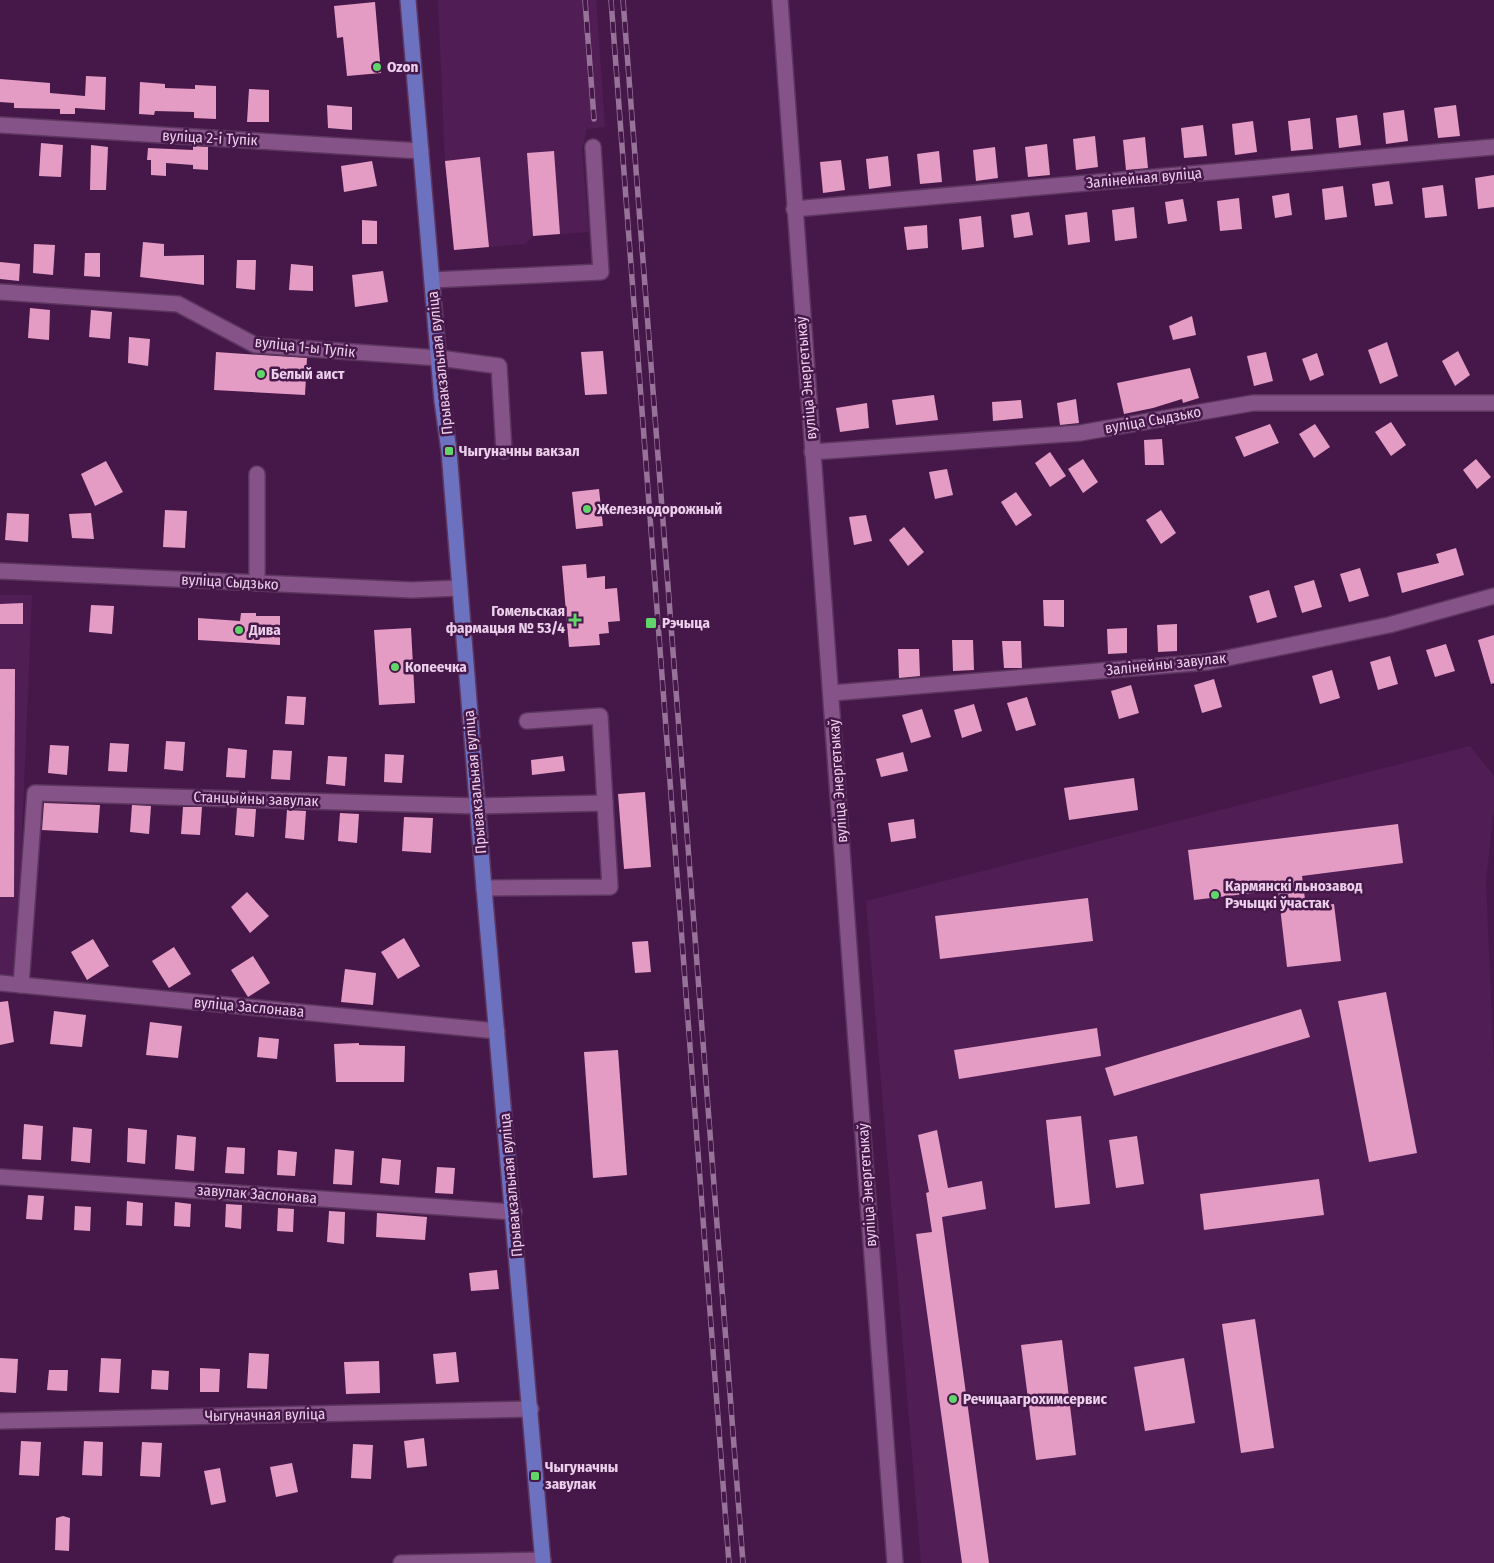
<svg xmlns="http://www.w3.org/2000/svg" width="1494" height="1563" font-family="'Fira Sans Condensed',sans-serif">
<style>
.built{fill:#511d55}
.building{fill:#e49cc4}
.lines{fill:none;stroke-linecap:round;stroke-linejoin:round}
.minor-casing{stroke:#5d365f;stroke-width:18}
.major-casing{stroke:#5d365f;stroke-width:18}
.minor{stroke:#855388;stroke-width:15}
.major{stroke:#6c71c0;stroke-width:15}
.rail-casing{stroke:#987399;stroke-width:5.5}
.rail{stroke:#461849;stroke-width:4;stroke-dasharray:11;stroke-linecap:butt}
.poi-dot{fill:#60d56a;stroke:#461849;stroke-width:2}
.labels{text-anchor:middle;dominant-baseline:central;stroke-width:5;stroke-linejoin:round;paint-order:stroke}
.poi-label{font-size:15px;font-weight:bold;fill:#ebcfeb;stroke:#461849;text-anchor:start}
.street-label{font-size:15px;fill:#ebcfeb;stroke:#461849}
</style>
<rect width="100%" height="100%" fill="#461849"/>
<!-- built -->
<g class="built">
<polygon points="438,0 596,0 605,127 587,129 582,150 589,232 533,236 525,244 454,250 445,161"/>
<polygon points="0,595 32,595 16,977 0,975"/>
<polygon points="1470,746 1494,776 1494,807 1486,882 1494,1070 1494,1563 921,1563 866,901"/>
</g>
<!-- building -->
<g class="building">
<polygon points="375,2 381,73 347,76 343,37 337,38 334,6"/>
<polygon points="86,76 106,77 105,110 75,108 75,114 60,114 60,109 14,108 14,103 0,102 0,79 50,83 50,93 85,96"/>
<polygon points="140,82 165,84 165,88 195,89 195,85 216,86 216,119 194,118 194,112 155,111 154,115 139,114"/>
<polygon points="249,89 269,90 269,122 247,122"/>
<polygon points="327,105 352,107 352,130 328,128"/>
<polygon points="1456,105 1460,136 1438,138 1434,108"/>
<polygon points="1404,110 1408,141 1386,144 1383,113"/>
<polygon points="1357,115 1361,145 1339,148 1336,118"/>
<polygon points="1310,118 1313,149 1291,151 1288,121"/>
<polygon points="1253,121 1257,152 1235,155 1232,124"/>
<polygon points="1203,125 1207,156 1184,158 1181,128"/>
<polygon points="1095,136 1098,167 1076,170 1073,139"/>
<polygon points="1145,137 1148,168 1126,170 1123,140"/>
<polygon points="41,143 63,145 61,177 39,176"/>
<polygon points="1047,144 1050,175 1028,177 1025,147"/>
<polygon points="91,145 108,147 106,190 90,190"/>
<polygon points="193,146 208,147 208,170 193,169 193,165 166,163 166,176 151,175 151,160 147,160 148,148 193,150"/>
<polygon points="995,147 998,178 976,181 973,150"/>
<polygon points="554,151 560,234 533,236 527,153"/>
<polygon points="939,151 942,182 920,184 917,154"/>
<polygon points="888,156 891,186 869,189 866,159"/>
<polygon points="480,157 489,247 454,250 445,161"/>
<polygon points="841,160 845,190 823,193 820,162"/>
<polygon points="372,161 377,186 344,192 341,166"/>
<polygon points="1494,175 1494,207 1478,209 1475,178"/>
<polygon points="1389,181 1393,204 1375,206 1372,184"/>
<polygon points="1443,185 1447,216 1425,218 1422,188"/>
<polygon points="1343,186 1347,217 1325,220 1322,189"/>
<polygon points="1289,193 1292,215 1275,218 1272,196"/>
<polygon points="1239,198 1242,229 1220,231 1217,201"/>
<polygon points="1183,199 1187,221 1168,224 1165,202"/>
<polygon points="1134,207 1137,238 1115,241 1112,210"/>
<polygon points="1029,212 1033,235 1014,238 1011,215"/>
<polygon points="1087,212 1090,242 1068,245 1065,215"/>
<polygon points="981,216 984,247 962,250 959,219"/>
<polygon points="362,220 377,221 377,244 362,244"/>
<polygon points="927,225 928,248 907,250 904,227"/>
<polygon points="143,242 164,244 164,256 204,255 204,285 140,277"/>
<polygon points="34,244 55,245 53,275 33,273"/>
<polygon points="85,253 100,253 100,277 84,276"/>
<polygon points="237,260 256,260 255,290 236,288"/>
<polygon points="0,262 20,264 19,281 0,279"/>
<polygon points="291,264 313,266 313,291 289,290"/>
<polygon points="383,271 388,302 355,307 352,275"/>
<polygon points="30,308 50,310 49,340 28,338"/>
<polygon points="91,310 112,312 110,339 89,337"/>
<polygon points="1192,316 1196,335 1173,340 1169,326"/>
<polygon points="129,337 150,339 148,366 128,363"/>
<polygon points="1387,342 1398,376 1380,384 1368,350"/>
<polygon points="603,351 607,394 585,395 581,352"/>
<polygon points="1458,351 1470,375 1455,386 1442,361"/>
<polygon points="216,352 307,358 305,395 214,390"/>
<polygon points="1266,352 1273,381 1254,386 1247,356"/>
<polygon points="1317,353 1324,375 1310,381 1302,359"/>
<polygon points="1190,368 1199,398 1183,403 1182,399 1153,408 1124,414 1117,383"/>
<polygon points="934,395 938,420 896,425 892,400"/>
<polygon points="1076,399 1079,423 1060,425 1057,403"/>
<polygon points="1021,400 1023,418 993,421 992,402"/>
<polygon points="867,403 869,428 840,432 836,408"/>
<polygon points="1391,422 1406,445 1391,456 1375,432"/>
<polygon points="1270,424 1279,443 1244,457 1235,437"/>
<polygon points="1315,424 1330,447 1314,458 1299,434"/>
<polygon points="1162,439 1164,465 1145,465 1144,440"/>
<polygon points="1050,452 1066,476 1050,487 1035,463"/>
<polygon points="1083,459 1098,482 1083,493 1068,469"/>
<polygon points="1476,459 1491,477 1477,489 1463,470"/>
<polygon points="106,461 123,492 95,506 81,474"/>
<polygon points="947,469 953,495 935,499 929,472"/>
<polygon points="599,489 603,526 576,529 572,492"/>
<polygon points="1016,492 1032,515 1016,526 1001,502"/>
<polygon points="165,510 187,511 185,548 163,547"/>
<polygon points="1161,510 1176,533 1161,544 1146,520"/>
<polygon points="7,513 29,514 28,542 5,540"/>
<polygon points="91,513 94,539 72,538 69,514"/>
<polygon points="866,515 872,541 854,545 849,517"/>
<polygon points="904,527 924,552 908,566 889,540"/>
<polygon points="1456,548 1464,575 1402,593 1397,573 1439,563 1436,554"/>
<polygon points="586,564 587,578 605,576 605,589 617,588 620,621 608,622 609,633 599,634 600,645 569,647 562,566"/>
<polygon points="1360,568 1369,596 1349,602 1340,574"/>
<polygon points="1314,580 1322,607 1302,613 1294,586"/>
<polygon points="1269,590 1277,617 1257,623 1249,596"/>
<polygon points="1043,600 1064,600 1064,627 1044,626"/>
<polygon points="23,603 23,624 0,624 0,604"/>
<polygon points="91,605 114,606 112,634 89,632"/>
<polygon points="241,613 256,613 256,616 280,616 280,645 198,640 198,618 240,621"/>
<polygon points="1177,624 1177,651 1158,652 1157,625"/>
<polygon points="411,628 415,703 379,705 374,630"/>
<polygon points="1127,628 1127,653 1108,654 1107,629"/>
<polygon points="1494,635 1494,683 1491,684 1478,640"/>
<polygon points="952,640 973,640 974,670 953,671"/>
<polygon points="1002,641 1021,641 1022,668 1004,668"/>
<polygon points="1446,644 1455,671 1435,677 1426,650"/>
<polygon points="898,649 919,649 920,676 899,678"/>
<polygon points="1390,656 1398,684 1378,690 1370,662"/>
<polygon points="0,669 15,669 14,897 0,897"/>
<polygon points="1332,670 1340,698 1320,704 1312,676"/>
<polygon points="1214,679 1222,707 1202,713 1194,685"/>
<polygon points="1131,685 1139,713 1119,719 1111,691"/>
<polygon points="287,696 306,697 304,725 285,724"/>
<polygon points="1027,697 1036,725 1016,731 1007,703"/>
<polygon points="974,704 982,731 962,738 954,710"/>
<polygon points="922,709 931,737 911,743 902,715"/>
<polygon points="166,741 185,742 183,771 164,769"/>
<polygon points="110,743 129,744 127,772 108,771"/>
<polygon points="50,745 69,746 67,775 48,773"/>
<polygon points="228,748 247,750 245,778 226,777"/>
<polygon points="273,750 292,751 290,780 271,779"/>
<polygon points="903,752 908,771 881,777 876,759"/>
<polygon points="385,754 404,755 402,783 384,782"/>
<polygon points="328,756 347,757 345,786 326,784"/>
<polygon points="563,756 565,771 532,775 531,760"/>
<polygon points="1134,778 1138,810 1069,820 1064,788"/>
<polygon points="645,792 651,867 624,869 618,794"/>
<polygon points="44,803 100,805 98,833 42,830"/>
<polygon points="132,805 151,806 149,834 130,832"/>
<polygon points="183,807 202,807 200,835 181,834"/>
<polygon points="237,808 256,809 254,837 235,835"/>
<polygon points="287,810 306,811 304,840 285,838"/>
<polygon points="340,813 359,814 357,843 338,841"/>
<polygon points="404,817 433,818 431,853 402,851"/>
<polygon points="914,819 916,838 891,842 888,823"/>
<polygon points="1398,824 1403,863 1302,876 1306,907 1334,904 1341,961 1287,967 1278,890 1194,900 1188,850"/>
<polygon points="247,892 269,916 250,933 231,907"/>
<polygon points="1088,898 1093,941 940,959 935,916"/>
<polygon points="404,938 420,966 398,979 381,952"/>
<polygon points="93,939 109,966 87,980 71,952"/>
<polygon points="648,941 651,972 635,973 632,942"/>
<polygon points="174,947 191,974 169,988 152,961"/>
<polygon points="253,956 270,983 248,997 231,970"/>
<polygon points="345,969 376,973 373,1005 341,1002"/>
<polygon points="1386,992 1417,1153 1369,1162 1338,1001"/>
<polygon points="8,1001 14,1042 0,1045 0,1002"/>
<polygon points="1301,1009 1310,1037 1114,1096 1105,1068"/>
<polygon points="54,1011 86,1015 82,1047 50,1044"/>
<polygon points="150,1022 182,1026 178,1058 146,1055"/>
<polygon points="1097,1028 1101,1056 959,1079 954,1050"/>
<polygon points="259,1037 279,1039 277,1059 257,1057"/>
<polygon points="359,1043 359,1045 405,1046 404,1082 336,1082 334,1044"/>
<polygon points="618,1050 627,1175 593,1178 584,1052"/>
<polygon points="1081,1116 1090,1204 1055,1208 1046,1120"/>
<polygon points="24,1124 43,1126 41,1160 22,1159"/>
<polygon points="73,1127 92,1129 90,1163 71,1161"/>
<polygon points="128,1128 147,1130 145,1164 127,1162"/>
<polygon points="937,1130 948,1188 982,1181 986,1209 942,1217 989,1563 962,1563 916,1234 932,1232 926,1193 929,1192 918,1135"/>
<polygon points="177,1135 196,1137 194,1171 175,1169"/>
<polygon points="1137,1136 1144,1184 1116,1188 1109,1140"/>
<polygon points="227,1147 245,1148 244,1174 225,1173"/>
<polygon points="335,1149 354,1151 352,1185 333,1184"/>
<polygon points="278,1150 297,1152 295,1176 277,1175"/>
<polygon points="382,1158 401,1160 399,1185 380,1183"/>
<polygon points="437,1167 455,1168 453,1194 435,1193"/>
<polygon points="1319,1179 1324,1215 1204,1230 1200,1194"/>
<polygon points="28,1195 44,1196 42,1220 26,1219"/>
<polygon points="127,1201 143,1203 142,1226 126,1225"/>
<polygon points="175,1202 191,1204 190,1227 174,1226"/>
<polygon points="226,1204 242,1205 241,1229 225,1227"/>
<polygon points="75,1206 91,1207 90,1231 74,1230"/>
<polygon points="278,1208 294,1209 293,1232 277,1231"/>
<polygon points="329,1211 345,1212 344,1244 327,1242"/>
<polygon points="377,1213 427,1217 425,1240 376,1237"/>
<polygon points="497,1270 499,1289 471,1291 469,1273"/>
<polygon points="1255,1319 1274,1448 1241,1453 1222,1324"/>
<polygon points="1062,1340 1076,1455 1036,1460 1021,1345"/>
<polygon points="456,1352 459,1382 436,1384 433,1354"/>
<polygon points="249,1353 269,1354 267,1389 247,1388"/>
<polygon points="0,1358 18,1359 16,1393 0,1392"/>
<polygon points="101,1358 121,1359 119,1393 99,1392"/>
<polygon points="1184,1358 1195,1423 1145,1431 1134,1367"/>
<polygon points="379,1361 380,1393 346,1394 344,1362"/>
<polygon points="200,1368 220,1369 219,1392 200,1392"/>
<polygon points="49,1370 68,1370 67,1391 47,1390"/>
<polygon points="152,1370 169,1371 168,1390 151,1389"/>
<polygon points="424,1438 427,1466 407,1468 404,1441"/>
<polygon points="21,1441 41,1442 39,1476 19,1475"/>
<polygon points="84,1441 103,1442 102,1476 82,1475"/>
<polygon points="142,1442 162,1443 160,1477 140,1476"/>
<polygon points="353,1444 373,1445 371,1479 351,1478"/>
<polygon points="292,1463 298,1492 276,1497 270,1467"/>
<polygon points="220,1468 226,1502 211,1505 204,1471"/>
<polygon points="63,1516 70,1518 69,1551 55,1550 56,1518"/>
</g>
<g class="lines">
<defs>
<g id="minor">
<path d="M780 0C815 521 857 1042 895 1563"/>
<polyline points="0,125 421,151"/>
<polyline points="794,209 1494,147"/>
<polyline points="432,280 601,272 593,147"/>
<polyline points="0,292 178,304 255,345 439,358 499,366 504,451"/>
<polyline points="812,452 1080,433 1253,403 1494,403"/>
<polyline points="0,571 412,590 459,588"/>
<polyline points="257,583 257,474"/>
<polyline points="832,693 1208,662 1389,625 1494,596"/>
<polyline points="527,721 600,716 605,803"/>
<polyline points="0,983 497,1031"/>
<polyline points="21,985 35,793 477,806 605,803 610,887 484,888"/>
<polyline points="0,1177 514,1212"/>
<polyline points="0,1421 531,1409"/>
<polyline points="401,1563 543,1560"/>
</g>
<polyline id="major" points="408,0 442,401 449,451 484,888 543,1563"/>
</defs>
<!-- minor casing -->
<use href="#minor" class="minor-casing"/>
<!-- major casing -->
<use href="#major" class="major-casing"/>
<!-- minor -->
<use href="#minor" class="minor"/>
<!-- major -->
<use href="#major" class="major"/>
<defs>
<g id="rail">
<polyline points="585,0 594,119"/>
<polyline points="611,0 729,1563"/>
<polyline points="623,0 743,1563"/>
</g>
</defs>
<!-- rail casing -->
<use href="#rail" class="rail-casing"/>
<!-- rail -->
<use href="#rail" class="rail"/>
</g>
<!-- markers -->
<g class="poi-dot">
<circle cx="377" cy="67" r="5"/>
<circle cx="261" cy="374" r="5"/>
<rect x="444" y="446" width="10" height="10" rx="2.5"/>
<circle cx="587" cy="509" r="5"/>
<path d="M572.5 612.5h5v5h5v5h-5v5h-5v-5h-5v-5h5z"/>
<rect x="645" y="617" width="12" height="12" rx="2.5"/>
<circle cx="239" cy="630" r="5"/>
<circle cx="395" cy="667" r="5"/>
<circle cx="1215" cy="895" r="5"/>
<circle cx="953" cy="1399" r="5"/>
<rect x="530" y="1471" width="10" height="10" rx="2.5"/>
</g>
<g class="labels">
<!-- poi labels -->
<g class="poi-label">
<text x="387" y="67">Ozon</text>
<text x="271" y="374">Белый аист</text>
<text x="459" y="451">Чыгуначны вакзал</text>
<text x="597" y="509">Железнодорожный</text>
<text x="565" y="611" text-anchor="end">Гомельская<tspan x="565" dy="17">фармацыя № 53/4</tspan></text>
<text x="662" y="623">Рэчыца</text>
<text x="249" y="630">Дива</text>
<text x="405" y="667">Копеечка</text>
<text x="1225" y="886">Кармянскі льнозавод<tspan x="1225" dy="17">Рэчыцкі ўчастак</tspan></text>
<text x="963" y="1399">Речицаагрохимсервис</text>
<text x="545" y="1467">Чыгуначны<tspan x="545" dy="17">завулак</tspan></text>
</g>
<!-- street labels -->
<g class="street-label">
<text transform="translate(210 138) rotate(3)">вуліца 2-і Тупік</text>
<text transform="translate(1144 178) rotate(-5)">Залінейная вуліца</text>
<text transform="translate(305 347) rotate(6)">вуліца 1-ы Тупік</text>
<text transform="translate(440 363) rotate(-96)">Прывакзальная вуліца</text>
<text transform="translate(806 378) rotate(-95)">вуліца Энергетыкаў</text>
<text transform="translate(1153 420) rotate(-10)">вуліца Сыдзько</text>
<text transform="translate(230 582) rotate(3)">вуліца Сыдзько</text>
<text transform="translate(1166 664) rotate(-6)">Залінейны завулак</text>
<text transform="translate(838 781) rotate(-94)">вуліца Энергетыкаў</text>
<text transform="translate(475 782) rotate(-95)">Прывакзальная вуліца</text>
<text transform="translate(256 799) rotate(2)">Станцыйны завулак</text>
<text transform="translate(249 1007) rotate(5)">вуліца Заслонава</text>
<text transform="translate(511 1185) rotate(-95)">Прывакзальная вуліца</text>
<text transform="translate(867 1185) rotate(-94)">вуліца Энергетыкаў</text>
<text transform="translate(257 1194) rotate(4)">завулак Заслонава</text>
<text transform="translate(265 1415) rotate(-1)">Чыгуначная вуліца</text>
</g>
</g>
</svg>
